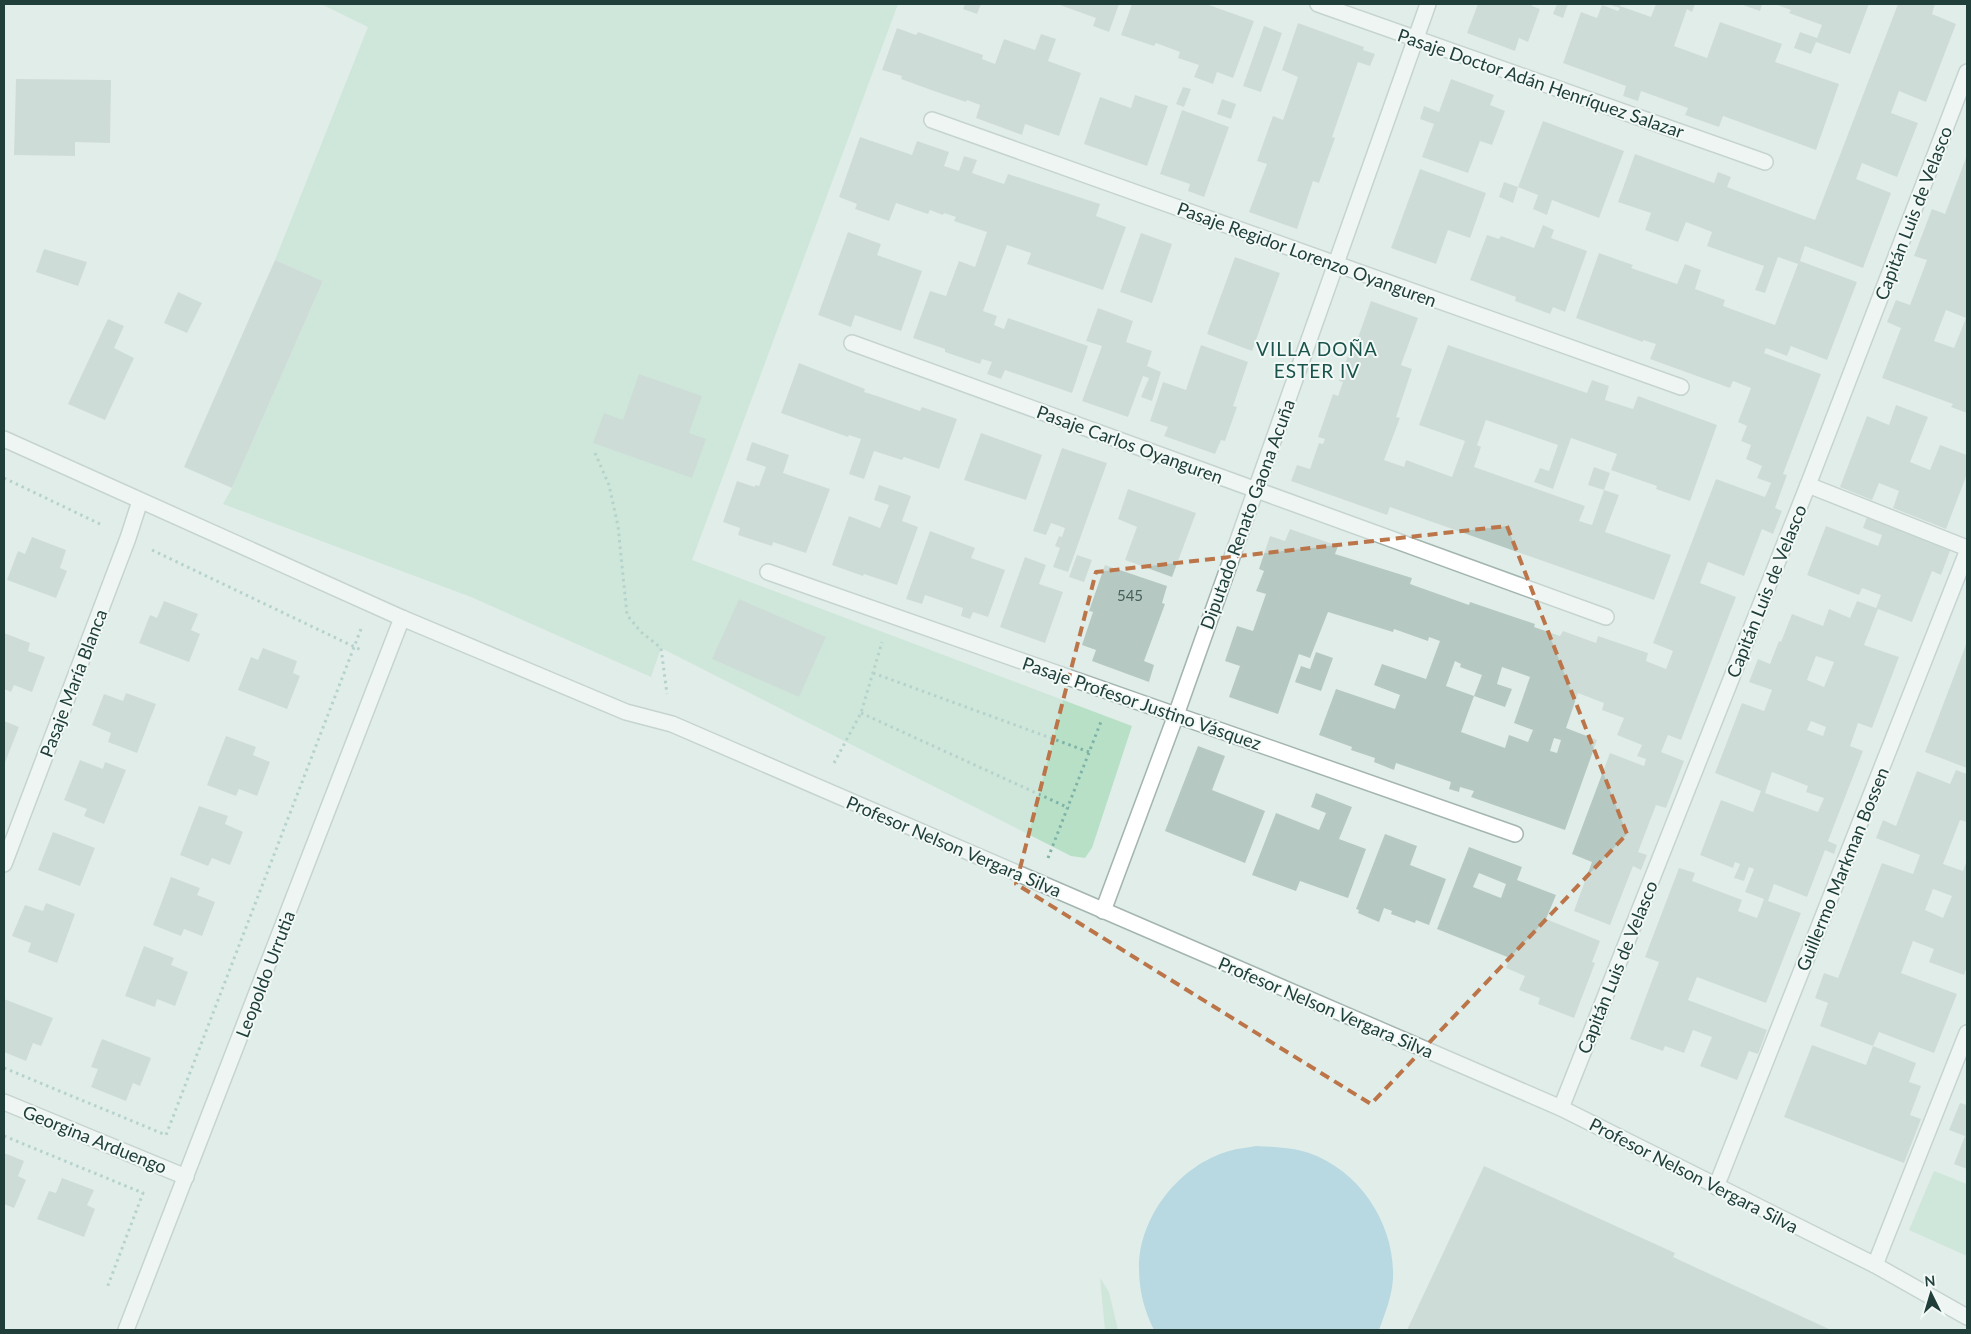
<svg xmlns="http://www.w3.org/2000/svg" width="1971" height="1334" font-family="Lato,sans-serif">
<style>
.green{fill:#b8e0c7}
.water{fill:#85c1d7}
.building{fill:#b6c8c2;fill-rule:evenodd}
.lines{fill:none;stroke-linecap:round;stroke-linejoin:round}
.minor-casing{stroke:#a3b5b1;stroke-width:18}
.path{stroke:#7fb3a8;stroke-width:3;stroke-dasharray:2.5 4;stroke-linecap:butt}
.minor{stroke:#fff;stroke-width:15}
.marked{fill:none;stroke:#bb7549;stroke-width:4;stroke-dasharray:10 6;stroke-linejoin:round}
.labels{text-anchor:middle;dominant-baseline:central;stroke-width:4;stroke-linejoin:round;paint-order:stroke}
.number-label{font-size:15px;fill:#46615c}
.street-label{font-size:18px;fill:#203f3a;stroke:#f2f9f6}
.neighbourhood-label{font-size:19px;letter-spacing:1px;fill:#1a534b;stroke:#f2f9f6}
</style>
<rect width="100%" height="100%" fill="#e1ede9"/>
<!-- green -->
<g class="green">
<polygon points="321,4 898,4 692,560 1132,726 1092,848 1085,858 1071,856 661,648 651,677 471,597 223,504 232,488 323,281 275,260 368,27"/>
<polygon points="1934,1171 1967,1184 1967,1256 1909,1230"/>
<polygon points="1100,1278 1109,1292 1118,1330 1105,1330"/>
</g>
<!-- water -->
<path class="water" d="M1256 1146C1273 1147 1291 1147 1309 1153 1360 1171 1395 1224 1393 1278 1392 1297 1385 1313 1379 1330H1154C1144 1310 1139 1290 1139 1268 1139 1216 1180 1165 1229 1151 1238 1148 1247 1148 1256 1146Z"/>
<!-- building -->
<g class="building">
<polygon points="965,4 981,4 977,14 963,9"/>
<polygon points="1057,4 1119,4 1109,32 1093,26 1096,18"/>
<polygon points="1132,4 1206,4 1254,21 1233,78 1217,72 1213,84 1194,77 1199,65 1178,58 1180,52 1156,43 1154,46 1121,35"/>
<polygon points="1478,4 1532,4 1532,6 1540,9 1528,42 1519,38 1515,51 1467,33"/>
<polygon points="1557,4 1568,4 1563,18 1553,14"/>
<polygon points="1608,4 1621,4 1620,6 1651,17 1656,4 1695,4 1692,12 1687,9 1674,46 1707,58 1720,22 1782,44 1775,62 1839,84 1816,150 1723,116 1719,127 1685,115 1688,108 1641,91 1638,101 1623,96 1626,86 1563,63 1581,12 1597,18 1602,5 1618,11 1620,8"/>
<polygon points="1740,4 1762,4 1760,11"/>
<polygon points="1775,4 1869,4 1850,54 1816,42 1811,54 1794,48 1800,32 1817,38 1822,25 1789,13 1791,10"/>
<path d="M1898 4H1935L1932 14 1956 24 1926 102 1899 91 1891 113 1918 123 1897 177 1862 163 1856 179 1891 193 1863 268 1805 246 1800 261 1857 282 1827 360 1791 346 1787 356 1766 348 1764 353 1821 374 1783 474 1787 475 1775 508 1782 511 1773 534 1762 529 1744 576 1708 562 1700 583 1736 597 1681 740 1668 735 1661 752 1684 761 1666 808 1656 805 1638 852 1647 855 1641 870 1633 866 1610 925 1574 911 1592 862 1572 854 1610 753 1644 766 1646 759 1637 756 1642 745 1617 735 1624 718 1602 710 1604 703 1578 693 1566 728 1597 740 1565 830 1471 797 1474 791 1460 787 1459 792 1449 789 1451 782 1396 763 1394 770 1374 762 1375 758 1351 750 1352 747 1319 735 1336 689 1395 709 1400 695 1374 685 1382 664 1426 679 1440 641 1429 637 1428 641 1394 629 1393 632 1328 612 1310 658 1299 654 1278 714 1229 697 1240 666 1225 661 1237 626 1253 631 1266 594 1256 591 1264 571 1259 569 1270 536 1285 541 1290 529 1338 546 1335 554 1412 578 1410 584 1469 605 1470 602 1535 624 1534 627 1560 636 1563 631 1596 643 1598 636 1648 653 1646 661 1666 669 1673 651 1653 643 1716 479 1765 497 1771 483 1757 478 1762 466 1746 459 1751 445 1741 441 1747 426 1738 422 1751 388 1733 381 1730 388 1650 359 1656 344 1643 340V342L1576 318 1599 253 1633 265 1631 268 1677 284 1685 264 1701 270 1695 289 1725 300 1723 306 1775 325 1798 264 1778 257 1765 293 1755 290 1764 266 1707 246 1712 232 1686 222 1678 242 1645 230 1651 213 1618 202 1635 154 1714 183 1718 172 1731 177 1727 187 1815 220ZM1455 661 1461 664 1460 667 1482 675 1474 696 1505 707 1512 689 1497 684 1502 667 1530 677 1514 723 1533 730 1528 742 1509 735 1505 748 1461 732 1474 696 1446 686ZM1554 738 1561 740 1557 753 1550 751Z"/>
<polygon points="1298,23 1364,47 1363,50 1375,54 1370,66 1358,62 1332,137 1335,138 1319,183 1313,181 1297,229 1249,212 1267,164 1257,161 1273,116 1283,120 1298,77 1282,70"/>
<polygon points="1264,26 1282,33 1261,92 1243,86"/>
<polygon points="897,28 916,35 918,32 983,55 982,59 995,64 1004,39 1035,50 1041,34 1056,39 1048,61 1081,73 1059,136 1025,124 1022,135 976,118 980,105 967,100 966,102 934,91 901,79 902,76 882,70"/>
<polygon points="16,79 111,80 110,143 75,142 75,156 14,155"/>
<polygon points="1451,79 1494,95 1490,105 1505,111 1492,145 1480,141 1468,173 1422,157 1434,124 1420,119 1424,106 1439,112"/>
<polygon points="1183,87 1191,89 1184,107 1176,104"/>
<polygon points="1135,95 1168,106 1147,166 1084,144 1100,97 1131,108"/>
<polygon points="1222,99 1236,104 1231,119 1217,114"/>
<polygon points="1182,110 1229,127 1204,197 1188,191 1190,184 1160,174"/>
<polygon points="1543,121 1624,151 1599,218 1552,200 1547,215 1533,209 1538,195 1518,187"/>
<polygon points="860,137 912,155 917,141 949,152 944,166 959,171 964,156 977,160 972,173 1004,184 1008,174 1100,204 1096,216 1126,227 1103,290 1027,264 1031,253 1007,245 983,311 997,316 994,325 1004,329 1008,318 1088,346 1072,393 1005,370 1001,379 987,374 992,362 982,359 980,364 945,352 945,349 913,338 930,291 946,296 959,261 975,267 987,232 954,221 956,217 944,213 943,215 930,210 928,214 896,203 889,221 855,209 857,204 839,197"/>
<path d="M1967 155V413L1951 407 1953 404 1882 378 1901 328 1887 322 1896 300 1910 305 1927 260 1914 256 1932 209 1945 214ZM1946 310 1966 318 1954 348 1934 341Z"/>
<polygon points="1420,169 1486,193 1470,238 1448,230 1436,264 1391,248"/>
<polygon points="1504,182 1518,187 1513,203 1499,197"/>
<polygon points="1543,225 1554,230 1551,238 1587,251 1565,312 1553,307 1550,314 1515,301 1516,297 1470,280 1487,235 1499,239 1501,236 1534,248"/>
<polygon points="848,232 881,244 877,255 922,271 901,331 855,315 851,327 818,315"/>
<polygon points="1141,233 1172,244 1152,303 1120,292"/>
<polygon points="44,249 87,262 78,286 36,272"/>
<polygon points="1235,257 1280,273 1252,351 1207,334"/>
<polygon points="275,260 323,281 232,488 184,467"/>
<polygon points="178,292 202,303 187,333 164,323"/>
<polygon points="1371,301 1418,318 1401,365 1412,369 1396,417 1400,418 1384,460 1404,467 1406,460 1452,477 1465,441 1419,425 1448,345 1587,393 1592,380 1609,386 1605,400 1633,409 1638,396 1717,425 1690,501 1656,489 1657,486 1611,470 1617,454 1571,438 1553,489 1534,482 1540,468 1549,471 1558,445 1486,420 1477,445 1481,447 1474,467 1585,506 1579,521 1592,525 1604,490 1619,495 1605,532 1671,555 1654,600 1390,507 1387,515 1291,481 1297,465 1310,469 1319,443 1323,444 1325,439 1318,437 1333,394 1338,396 1343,382 1339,381 1351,347 1354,349"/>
<polygon points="1098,308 1133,321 1126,342 1152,351 1147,366 1161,372 1152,401 1141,397 1149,378 1143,376 1128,417 1082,401 1102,346 1086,341"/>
<polygon points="108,319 124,326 114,348 134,358 105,420 68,404"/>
<polygon points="1201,345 1248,362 1233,406 1237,407 1225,441 1221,440 1215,454 1164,436 1168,427 1150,421 1163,382 1186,390"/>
<polygon points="799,363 865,389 864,392 877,396 920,411 922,407 957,419 939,469 904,457 902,460 874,451 864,479 849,474 861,439 849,435 848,437 781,413"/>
<polygon points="639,374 702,396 689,433 706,439 692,478 593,443 604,413 623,420"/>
<polygon points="1896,405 1928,417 1910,462 1930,470 1940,445 1967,455 1967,474 1946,529 1893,508 1899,491 1879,483 1872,500 1840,487 1867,416 1889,425"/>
<polygon points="981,433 1042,455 1026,500 964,480"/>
<polygon points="752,442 789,455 783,473 830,489 806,553 773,542 772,546 738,535 740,528 723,522 737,481 755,487 755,485 759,486 766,467 746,460"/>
<polygon points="1062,448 1107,463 1068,572 1053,567 1060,548 1055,546 1059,536 1062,537 1065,528 1051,523 1046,535 1033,531"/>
<polygon points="1594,467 1610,473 1604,490 1588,485"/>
<polygon points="879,485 911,496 902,521 918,527 897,585 864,574 863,576 832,565 849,516 880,528 889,505 874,500"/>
<polygon points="1128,489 1196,513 1172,577 1125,560 1137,527 1118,519"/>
<path d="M1867 517 1951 548 1941 575 1932 571 1912 622 1878 609 1864 645 1899 657 1872 728 1858 723 1850 746 1863 751 1828 841 1837 845 1834 854 1825 850 1807 897 1774 884 1768 901 1801 913 1766 1003 1697 977 1688 1000 1767 1030 1758 1054 1749 1051 1737 1080 1700 1066 1712 1037 1693 1030 1684 1053 1665 1046 1663 1051 1630 1039 1659 962 1645 957 1679 868 1695 873 1692 881 1742 900 1738 911 1757 918 1764 899 1745 892 1754 869 1749 867 1744 881 1734 878 1740 864 1735 862 1733 868 1700 855 1721 800 1753 812 1761 791 1715 773 1742 703 1764 711 1772 690 1749 682 1758 659 1770 664 1779 641 1781 642 1792 614 1823 626 1829 609 1850 618 1857 601 1876 608 1881 595 1862 588 1859 595 1807 575 1826 526 1878 546 1882 535 1863 528ZM1816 656 1834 662 1824 687 1807 680ZM1811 721 1826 727 1823 736 1807 730ZM1772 772 1808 786 1806 792 1824 798 1818 812 1765 793Z"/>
<polygon points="930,531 975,548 971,558 1005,570 988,617 973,612 970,619 961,616 963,608 925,595 922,604 906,599"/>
<polygon points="32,537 66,550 60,568 67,571 56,598 7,580 18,551 25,554"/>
<polygon points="1077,555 1092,560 1084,582 1069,577"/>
<polygon points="1025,557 1046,565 1039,584 1063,592 1045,643 1000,627"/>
<polygon points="1105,565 1167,586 1162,603 1165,604 1144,661 1154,665 1149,682 1092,661 1096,650 1082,645 1093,612 1089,611"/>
<polygon points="739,599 826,637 799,697 712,659"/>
<polygon points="164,601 198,614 191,630 200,634 189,662 139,643 150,615 157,618"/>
<polygon points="4,633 30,643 28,651 45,657 32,692 14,685 11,692 4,689"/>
<polygon points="1967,642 1967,768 1925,752"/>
<polygon points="263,648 297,661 293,673 300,676 287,709 238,690 251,657 258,660"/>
<polygon points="1316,652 1333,658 1321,691 1295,682 1301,666 1310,669"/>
<polygon points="126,693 156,704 137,753 108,742 111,733 92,725 104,694 123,701"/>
<polygon points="4,721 19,727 4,765"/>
<polygon points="226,736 256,747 253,755 270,762 257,796 239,789 236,796 207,785"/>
<polygon points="1198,746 1225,756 1212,790 1265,811 1245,863 1165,831"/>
<polygon points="80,760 103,769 105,762 126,770 104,824 84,816 87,809 64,800"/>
<path d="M1956 770 1967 774V822L1960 820 1943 864 1963 871 1967 860V966L1964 975 1929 962 1934 949 1913 941 1901 973 1957 994 1934 1053 1879 1032 1873 1046 1820 1026 1828 1003 1815 998 1824 973 1838 978 1882 863 1913 874 1920 855 1876 838 1883 820 1896 826 1917 771 1950 784ZM1933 889 1952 896 1943 918 1925 910Z"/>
<polygon points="1316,793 1352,807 1339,839 1366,849 1348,898 1300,881 1296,891 1252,875 1276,813 1319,830 1326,813 1311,807"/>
<polygon points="199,806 228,816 225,824 243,832 230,865 212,858 208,866 180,855"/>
<polygon points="53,832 95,848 80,886 38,870"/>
<polygon points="1385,834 1417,846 1410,865 1446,879 1429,925 1416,920 1415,923 1391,914 1392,911 1384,908 1379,922 1358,913 1359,910 1356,909"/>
<path d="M1469 847 1522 867 1517 880 1556 895 1546 919 1600 941 1592 962 1595 963 1574 1018 1538 1004 1540 998 1519 990 1525 976 1506 968 1510 958 1437 929ZM1479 873 1506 884 1501 898 1473 887Z"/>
<polygon points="171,877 200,888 197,895 215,902 202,936 184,929 181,936 153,925"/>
<polygon points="46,903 75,914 57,963 28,952 31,943 12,936 25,905 43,911"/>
<polygon points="144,946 174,958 171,965 188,972 175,1006 157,999 155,1007 125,996"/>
<polygon points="4,999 53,1018 41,1046 33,1043 26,1061 4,1052"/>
<polygon points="102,1039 151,1058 140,1086 133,1083 126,1101 91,1087 98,1069 91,1067"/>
<polygon points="1812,1045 1866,1065 1873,1046 1916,1063 1909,1082 1921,1086 1910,1115 1921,1119 1904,1163 1784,1117"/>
<polygon points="1960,1103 1967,1105 1967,1169 1954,1164 1965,1136 1949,1130"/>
<polygon points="4,1153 24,1161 18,1176 26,1180 14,1208 4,1204"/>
<polygon points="1484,1166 1675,1253 1673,1257 1831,1330 1407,1330"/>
<polygon points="62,1178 94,1190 87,1205 95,1209 84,1237 37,1219 49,1191 56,1193"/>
</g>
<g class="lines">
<defs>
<g id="minor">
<polyline points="1318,4 1765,162"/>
<polyline points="932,120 1681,387"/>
<polyline points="852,343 1606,617"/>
<polyline points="4,439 402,618 626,712 672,724 1561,1108 1875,1265 1967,1317"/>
<polyline points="1808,485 1967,548"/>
<polyline points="768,572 1515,834"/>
<polyline points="4,864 128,538 140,501"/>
<polyline points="1103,911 1176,715 1428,4"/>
<polyline points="4,1102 186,1177"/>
<polyline points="1561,1108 1808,485 1967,72"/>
<polyline points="1716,1187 1967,552"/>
<polyline points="1875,1265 1967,1033"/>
<polyline points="126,1330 402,618"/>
</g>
</defs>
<!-- minor casing -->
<use href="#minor" class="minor-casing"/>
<!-- path -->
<g class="path">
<polyline points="595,453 609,485 618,526 627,615 641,632 661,648 667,694"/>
<polyline points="4,478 102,525"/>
<polyline points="152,550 361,650"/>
<polyline points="873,673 1089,752"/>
<polyline points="861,713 1069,808"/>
<polyline points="834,763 861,713 882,642"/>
<polyline points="1048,858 1102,719"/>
<polyline points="4,1068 166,1135 361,629"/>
<polyline points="4,1136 143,1193 107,1288"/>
</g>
<!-- minor -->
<use href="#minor" class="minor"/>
</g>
<!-- marked area -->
<path d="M0 0H1971V1334H0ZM1507 526 1627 834 1371 1104 1016 884 1096 572Z" fill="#e1ede9" fill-opacity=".55" fill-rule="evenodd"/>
<path class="marked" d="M1507 526 1627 834 1371 1104 1016 884 1096 572Z"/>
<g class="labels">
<!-- number labels -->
<g class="number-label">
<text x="1130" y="595">545</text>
</g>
<!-- street labels -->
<g class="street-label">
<text transform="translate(1541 83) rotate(19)">Pasaje Doctor Adán Henríquez Salazar</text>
<text transform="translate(1913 213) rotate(-69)">Capitán Luis de Velasco</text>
<text transform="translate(1307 254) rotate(20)">Pasaje Regidor Lorenzo Oyanguren</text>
<text transform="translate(1130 444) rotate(20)">Pasaje Carlos Oyanguren</text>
<text transform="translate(1247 514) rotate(-70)">Diputado Renato Gaona Acuña</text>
<text transform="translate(1766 591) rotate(-68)">Capitán Luis de Velasco</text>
<text transform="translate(73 683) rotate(-69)">Pasaje María Blanca</text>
<text transform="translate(1142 703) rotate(19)">Pasaje Profesor Justino Vásquez</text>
<text transform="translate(954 846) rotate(23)">Profesor Nelson Vergara Silva</text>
<text transform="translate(1842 869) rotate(-68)">Guillermo Markman Bossen</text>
<text transform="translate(1617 967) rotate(-68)">Capitán Luis de Velasco</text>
<text transform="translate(265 974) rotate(-69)">Leopoldo Urrutia</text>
<text transform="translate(1326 1007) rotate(23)">Profesor Nelson Vergara Silva</text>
<text transform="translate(95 1139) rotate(22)">Georgina Arduengo</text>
<text transform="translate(1694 1175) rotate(27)">Profesor Nelson Vergara Silva</text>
</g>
<!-- neighbourhood labels -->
<g class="neighbourhood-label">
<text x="1317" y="348">VILLA DOÑA<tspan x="1317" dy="22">ESTER IV</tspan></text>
</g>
</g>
<!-- border -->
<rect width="1971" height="1334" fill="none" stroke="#203f3a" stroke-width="10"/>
<!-- north arrow -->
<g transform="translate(1931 1294) rotate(355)" stroke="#f2f9f6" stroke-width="4" paint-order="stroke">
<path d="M0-4L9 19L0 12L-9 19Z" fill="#203f3a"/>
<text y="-8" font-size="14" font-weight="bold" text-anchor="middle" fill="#203f3a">N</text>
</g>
</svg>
